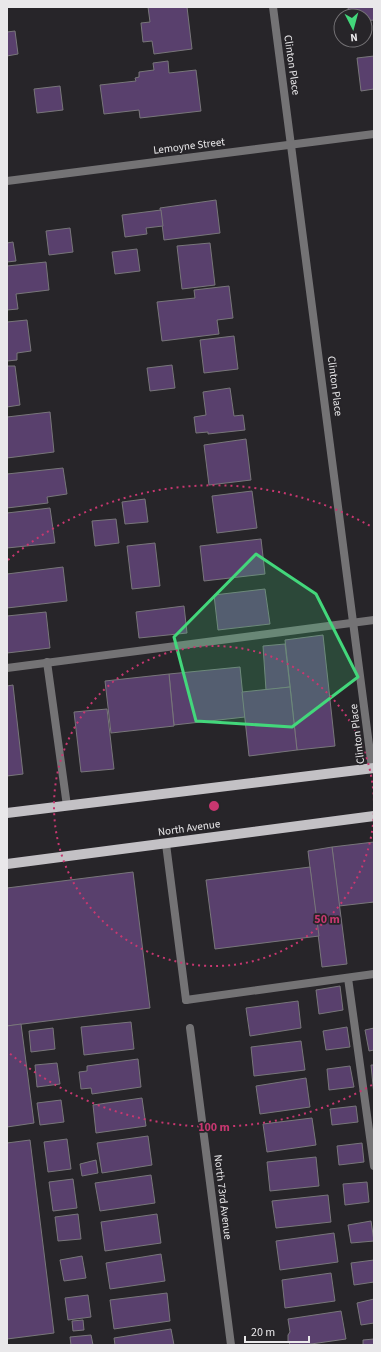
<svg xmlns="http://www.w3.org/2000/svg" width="381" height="1352" font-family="'Source Sans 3',sans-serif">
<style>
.building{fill:#59406d;stroke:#78767a}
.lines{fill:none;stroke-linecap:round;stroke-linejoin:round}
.service{stroke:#747375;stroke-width:8}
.minor{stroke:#747375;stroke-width:8}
.primary{stroke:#c3c1c5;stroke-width:10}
.marked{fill:#43d77b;fill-opacity:0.2;stroke:#43d77b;stroke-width:3;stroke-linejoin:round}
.ring{fill:none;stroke:#c83770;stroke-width:2;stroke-dasharray:2 4}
.labels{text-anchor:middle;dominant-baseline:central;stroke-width:3.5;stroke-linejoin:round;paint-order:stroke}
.street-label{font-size:11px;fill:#e9e8ea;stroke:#272529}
.centre{fill:#c83770;stroke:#272529;stroke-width:2}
.ring-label{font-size:12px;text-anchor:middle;font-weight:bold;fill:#c83770;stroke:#272529;stroke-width:3.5;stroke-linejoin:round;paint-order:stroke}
</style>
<rect width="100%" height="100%" fill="#272529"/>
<!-- building -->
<g class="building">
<polygon points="148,7 187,7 192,49 154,54 152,41 143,42 141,23 150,22"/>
<polygon points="348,7 374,7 374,20 365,21 365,16 349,16"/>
<polygon points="15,31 18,54 7,56 7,32"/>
<polygon points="374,56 374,89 361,91 357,58"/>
<polygon points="168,61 169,73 196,70 201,111 140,118 139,110 104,114 100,85 136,81 135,78 139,77 139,72 154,70 153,63"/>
<polygon points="60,86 63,110 37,113 34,89"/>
<polygon points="216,200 220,233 164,240 160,208"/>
<polygon points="161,210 163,226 146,228 147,234 125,237 122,215"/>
<polygon points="70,228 73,252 49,255 46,231"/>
<polygon points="13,242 16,261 7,262 7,243"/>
<polygon points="210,243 215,285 182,289 177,246"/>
<polygon points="137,249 140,271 115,274 112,252"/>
<polygon points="46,262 49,290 16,294 18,309 7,310 7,266"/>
<polygon points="229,286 233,318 217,320 219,334 162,341 157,302 195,298 194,290"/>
<polygon points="27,320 31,351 17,353 17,360 7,361 7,322"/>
<polygon points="234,336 238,369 204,373 200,340"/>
<polygon points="172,365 175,388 150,391 147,368"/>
<polygon points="7,366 15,366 20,405 7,407"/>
<polygon points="230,388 234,416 243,415 245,430 208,434 208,432 196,433 194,417 206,415 203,392"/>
<polygon points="50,412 54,452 7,458 7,417"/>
<polygon points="246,439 251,480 209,485 204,445"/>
<polygon points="63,468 67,494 47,497 48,503 7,508 7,474"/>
<polygon points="252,491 257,528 217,533 212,496"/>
<polygon points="145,499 148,522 125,524 122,502"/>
<polygon points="50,508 55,543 7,548 7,513"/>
<polygon points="116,519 119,543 95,546 92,521"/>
<polygon points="261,539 265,574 204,581 200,546"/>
<polygon points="155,543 160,586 132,589 127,546"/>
<polygon points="63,567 67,601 7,608 7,574"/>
<polygon points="265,589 270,624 218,630 214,595"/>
<polygon points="184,606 187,633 139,638 136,612"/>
<polygon points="46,612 50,648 7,653 7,616"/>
<polygon points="323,635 335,746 297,750 285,640"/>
<polygon points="285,644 290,687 266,690 263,646"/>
<polygon points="240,667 245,717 174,725 169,674"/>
<polygon points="169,674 174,726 111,733 105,681"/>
<polygon points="13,685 23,774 7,776 7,686"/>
<polygon points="290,687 297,750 249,756 242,692"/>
<polygon points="107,709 114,769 81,772 74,712"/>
<polygon points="374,842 374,902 339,906 332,847"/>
<polygon points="332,847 347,964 322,967 308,851"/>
<polygon points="310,867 319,936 215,949 206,880"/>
<polygon points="133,872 150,1008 7,1026 7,888"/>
<polygon points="340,986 343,1010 319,1014 316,990"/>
<polygon points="298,1001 301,1028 250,1036 246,1008"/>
<polygon points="131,1022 134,1049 84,1055 81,1027"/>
<polygon points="21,1024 34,1123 7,1127 7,1026"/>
<polygon points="347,1027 350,1047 326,1050 323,1031"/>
<polygon points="53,1028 55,1049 31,1052 29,1031"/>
<polygon points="374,1028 374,1050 369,1051 365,1030"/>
<polygon points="301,1041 305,1070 254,1076 251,1047"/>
<polygon points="138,1059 141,1087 92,1094 91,1088 81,1089 79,1072 87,1071 87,1066"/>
<polygon points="57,1063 60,1084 37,1087 35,1065"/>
<polygon points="371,1065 374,1065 374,1095"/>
<polygon points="350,1066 354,1087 329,1090 327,1069"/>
<polygon points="306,1078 310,1107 260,1114 256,1086"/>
<polygon points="142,1098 146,1126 96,1133 93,1105"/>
<polygon points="61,1100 64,1122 40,1125 37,1103"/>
<polygon points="356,1106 358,1122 332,1125 330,1109"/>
<polygon points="312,1118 316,1145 267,1152 263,1124"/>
<polygon points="148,1136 152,1165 102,1173 97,1143"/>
<polygon points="67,1139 71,1169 48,1172 44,1142"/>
<polygon points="30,1140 54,1333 7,1339 7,1143"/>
<polygon points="362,1143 364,1162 339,1165 337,1146"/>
<polygon points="316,1157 319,1186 270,1191 267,1162"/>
<polygon points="96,1160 98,1173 82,1176 80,1164"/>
<polygon points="151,1175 155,1203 100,1211 95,1183"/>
<polygon points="73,1179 77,1208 53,1211 49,1182"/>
<polygon points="367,1182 369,1202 345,1205 343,1184"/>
<polygon points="328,1195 331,1222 276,1228 272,1201"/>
<polygon points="78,1214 81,1239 58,1241 55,1217"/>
<polygon points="157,1214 161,1243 105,1251 101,1222"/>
<polygon points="371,1221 374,1241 351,1243 348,1225"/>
<polygon points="334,1233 338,1262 280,1270 276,1241"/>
<polygon points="161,1254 165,1281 110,1289 106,1263"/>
<polygon points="82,1256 86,1278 64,1281 60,1260"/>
<polygon points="374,1260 374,1282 354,1285 351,1263"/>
<polygon points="331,1273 335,1301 285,1308 282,1280"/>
<polygon points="167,1293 170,1321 114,1329 110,1300"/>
<polygon points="88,1295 91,1317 68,1320 65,1298"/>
<polygon points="374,1299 374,1323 361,1325 357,1303"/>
<polygon points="341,1311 346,1339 304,1345 291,1345 288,1342 288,1335 290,1332 288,1319"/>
<polygon points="83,1320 84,1330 73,1331 72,1321"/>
<polygon points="171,1329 174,1345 115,1345 114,1338"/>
<polygon points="91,1335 93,1345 71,1345 70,1337"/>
<polygon points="374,1339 374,1345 363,1345 363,1340"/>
</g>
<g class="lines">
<!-- service -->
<g class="service">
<polyline points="47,662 67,806"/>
<polyline points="7,668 374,620"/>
<polyline points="348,978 374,1166"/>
<polyline points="186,1000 374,974"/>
</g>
<!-- minor -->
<g class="minor">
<polyline points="273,7 372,768"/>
<polyline points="7,181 374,134"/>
<polyline points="166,844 186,1000"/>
<polyline points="190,1028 231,1345"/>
</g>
<!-- primary -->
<g class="primary">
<polyline points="7,813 374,768"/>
<polyline points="7,864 374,816"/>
</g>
</g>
<!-- marked area -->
<path class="marked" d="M256 554 316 594 358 677 292 727 196 721 174 637Z"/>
<!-- distance rings -->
<g class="ring">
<path d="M374 807A160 160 0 1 1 374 805"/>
<path d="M372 1085A321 321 0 0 1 8 1052M8 560A321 321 0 0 1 372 527"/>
</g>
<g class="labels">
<!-- street labels -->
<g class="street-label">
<text transform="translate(292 65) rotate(82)">Clinton Place</text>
<text transform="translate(189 146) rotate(-7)">Lemoyne Street</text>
<text transform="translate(335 386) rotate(83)">Clinton Place</text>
<text transform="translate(357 734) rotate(-97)">Clinton Place</text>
<text transform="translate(189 828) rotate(-8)">North Avenue</text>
<text transform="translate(223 1197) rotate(83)">North 73rd Avenue</text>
</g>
</g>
<circle cx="214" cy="806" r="6" class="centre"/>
<g class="ring-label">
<text x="327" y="923">50 m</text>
<text x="214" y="1131">100 m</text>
</g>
<!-- border -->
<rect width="381" height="1352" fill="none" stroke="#e9e8ea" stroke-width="16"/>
<!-- north arrow -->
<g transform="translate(353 28) rotate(174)"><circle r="19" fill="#272529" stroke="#757376"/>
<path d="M0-3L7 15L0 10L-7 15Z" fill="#43d77b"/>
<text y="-6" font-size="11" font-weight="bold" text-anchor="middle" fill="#e9e8ea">N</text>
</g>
<!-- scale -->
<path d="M245 1336v6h64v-6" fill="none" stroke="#e9e8ea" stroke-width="2"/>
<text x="251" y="1336" font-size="12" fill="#e9e8ea" stroke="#272529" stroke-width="3" paint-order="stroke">20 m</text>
</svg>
